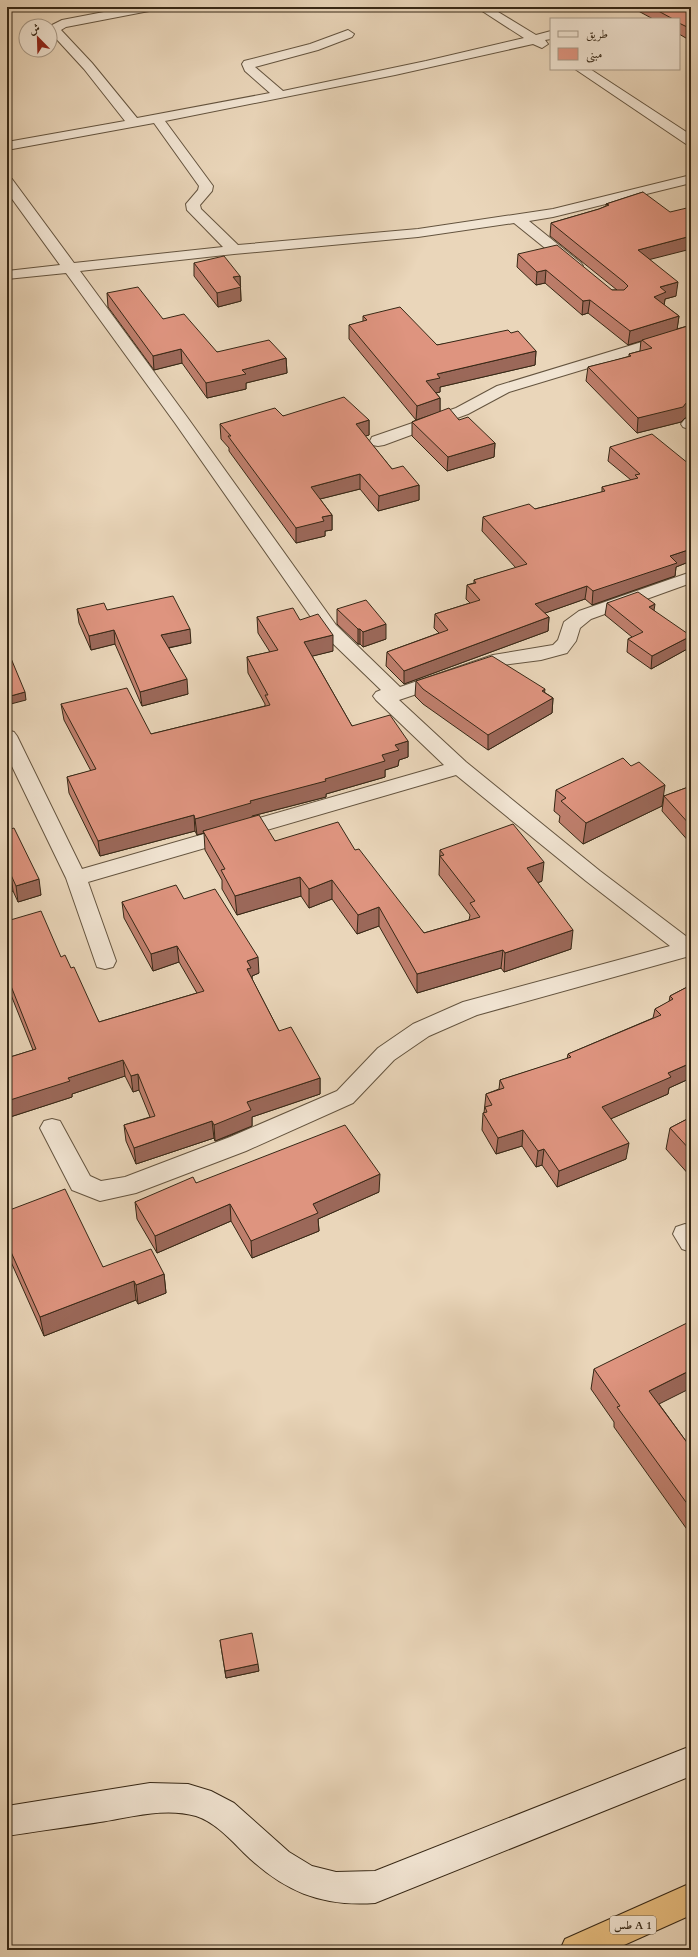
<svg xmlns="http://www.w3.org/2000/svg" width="698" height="1957" font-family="Cardo,Amiri,serif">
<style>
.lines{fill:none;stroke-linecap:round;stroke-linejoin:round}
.street-casing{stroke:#64543f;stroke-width:2}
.secondary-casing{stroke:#372816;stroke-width:2}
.highway-casing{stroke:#372816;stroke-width:2}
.street{fill:#f1e4d2;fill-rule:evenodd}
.secondary{fill:#f1e4d2;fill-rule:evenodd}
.highway{fill:#e5bb7d;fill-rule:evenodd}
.wall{fill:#bf7f6d;stroke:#372816}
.shaded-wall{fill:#9b6859;stroke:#372816}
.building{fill:#de947f;stroke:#372816}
.labels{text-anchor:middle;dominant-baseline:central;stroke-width:3;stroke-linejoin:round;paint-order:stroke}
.shield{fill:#f1e4d2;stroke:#6f604e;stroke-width:1}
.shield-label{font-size:11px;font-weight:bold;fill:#372816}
</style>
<rect width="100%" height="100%" fill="#ead6ba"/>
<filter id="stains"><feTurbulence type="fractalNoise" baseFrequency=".005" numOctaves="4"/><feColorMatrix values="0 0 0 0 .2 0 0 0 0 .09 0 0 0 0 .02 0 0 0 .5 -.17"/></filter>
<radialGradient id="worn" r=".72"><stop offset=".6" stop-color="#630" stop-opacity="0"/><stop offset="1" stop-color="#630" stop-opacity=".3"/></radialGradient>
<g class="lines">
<defs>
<g id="street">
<polygon points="130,7 155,7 149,11 66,27 61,30 92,63 137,118 270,93 245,71 242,64 244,61 310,44 348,30 354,34 352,37 318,50 255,67 283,91 426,61 524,38 476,7 490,7 536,35 551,31 551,39 545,40 548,44 542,48 533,44 395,75 165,121 213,186 212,191 200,205 201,209 238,245 418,229 553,209 691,175 691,183 553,217 529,221 581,263 583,266 581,269 571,269 514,223 418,237 234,254 80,271 187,417 336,625 400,687 493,655 553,645 558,640 564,622 579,611 691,572 691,583 591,619 580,628 576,641 567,653 541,660 503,665 399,700 466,762 600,871 691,940 691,959 686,957 477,1015 429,1036 394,1060 353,1103 246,1151 136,1193 100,1201 72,1190 40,1128 44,1121 52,1119 60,1121 90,1176 101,1181 125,1177 230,1137 337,1091 378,1048 413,1024 463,1002 670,946 586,881 456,775 88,882 116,961 113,967 105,969 97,967 66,878 7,756 7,730 14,732 17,736 82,869 444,765 376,700 373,696 376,692 381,690 322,633 175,423 66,273 7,279 7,271 60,265 7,192 7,178 12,179 74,263 223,247 187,210 186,204 198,190 199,186 154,123 7,150 7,142 125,121 84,69 50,32 50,26 62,20"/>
<polygon points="575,69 590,69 691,135 691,145 686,144"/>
<polygon points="691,327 691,337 509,392 468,414 384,445 378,446 372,445 370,441 372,437 456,408 497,386"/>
<polygon points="691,417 691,430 683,427 681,424 685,419"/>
<polygon points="685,1224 691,1226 691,1252 682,1249 673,1234 676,1227"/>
</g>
<path id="secondary" d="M691 1746V1776L375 1903C321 1907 283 1891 244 1853 231 1840 215 1822 196 1816 165 1807 132 1817 100 1822 69 1827 38 1831 7 1836V1806L150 1783 188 1784 211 1791 234 1803 289 1852 312 1866 336 1872 375 1871Z"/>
<polygon id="highway" points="691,1883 691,1915 613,1950 560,1950 565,1939"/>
</defs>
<!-- street casing -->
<use href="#street" class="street-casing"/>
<!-- secondary casing -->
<use href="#secondary" class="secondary-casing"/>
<!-- highway casing -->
<use href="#highway" class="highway-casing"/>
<!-- street -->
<use href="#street" class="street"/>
<!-- secondary -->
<use href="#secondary" class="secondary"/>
<!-- highway -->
<use href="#highway" class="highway"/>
</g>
<!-- wall -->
<g class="wall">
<polygon points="631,7 691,7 691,41 679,34 679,19 653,19"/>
<polygon points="643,192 650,260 676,296 665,299 664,305 679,316 677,329 691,325 691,416 685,418 681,422 637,433 586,381 588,367 629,357 629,354 640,351 641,340 628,345 588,313 582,315 545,283 536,285 517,267 518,254 612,290 617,290 550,236 551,223 599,209 606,206 606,204"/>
<polygon points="194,263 240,276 241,301 218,307 194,276"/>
<polygon points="107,293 163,319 217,352 286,358 287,373 246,383 246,389 207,398 182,363 154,370 108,307"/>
<polygon points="363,316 437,345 511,333 536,351 535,365 440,387 440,392 436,393 440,398 440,412 459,420 495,443 494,457 447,471 412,436 412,422 416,420 349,339 349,325 363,322"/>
<polygon points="283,416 369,420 369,435 365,436 392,469 419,485 419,500 378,511 360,489 320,499 332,515 332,530 325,531 325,536 296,543 229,451 229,448 221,439 220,424"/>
<polygon points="610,447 689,464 691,464 691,561 676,567 675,576 592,605 585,599 545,613 549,617 548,631 404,684 386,666 387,652 439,633 434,628 435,614 470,603 466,599 467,585 474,583 474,580 516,568 482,531 483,517 535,509 602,492 602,487 631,480 608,461"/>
<polygon points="607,603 654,610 689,648 651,669 627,652 628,639 632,637 605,615"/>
<polygon points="77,609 107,610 191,643 169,648 188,694 142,706 115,644 91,650 79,623"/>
<polygon points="337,609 386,639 363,647 360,644 358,644 337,624"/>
<polygon points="257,617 300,620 333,651 312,656 352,726 408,741 408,757 399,760 398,766 385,770 385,777 326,794 326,797 252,816 252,817 275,841 355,850 424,933 469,920 470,915 439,875 440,850 542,881 538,883 571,949 504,972 501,968 417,993 379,926 357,934 332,899 309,908 301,896 237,915 222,889 222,880 205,850 204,833 197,835 195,831 100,856 69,793 67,777 91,771 64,720 61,704 151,734 265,706 265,704 248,673 247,657 270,652 258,633"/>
<polygon points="416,681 544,692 553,698 552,713 488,750 423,704 415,696"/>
<polygon points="691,786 691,844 662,811 664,796"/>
<polygon points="556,790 662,806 583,844 559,822 560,816 554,811"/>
<polygon points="7,827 41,895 18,902 13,891 7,893"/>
<polygon points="184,899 259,973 252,976 252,979 279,1031 320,1078 320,1094 252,1117 252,1126 229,1136 215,1141 214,1138 136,1164 126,1141 124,1125 150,1117 139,1090 133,1092 125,1076 72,1094 72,1097 7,1118 7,1058 33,1050 7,985 7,921 61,957 71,968 99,1022 197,993 179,962 153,971 124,918 122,902"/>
<polygon points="691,985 691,1078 669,1088 668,1094 610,1119 626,1159 557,1187 542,1165 536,1167 522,1146 496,1154 482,1130 483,1113 484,1113 486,1094 499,1089 500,1080 567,1059 568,1054 653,1018 655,1009 669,1002 670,996"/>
<polygon points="691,1117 691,1177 666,1149 670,1128"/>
<polygon points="196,1183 379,1192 318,1219 319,1231 252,1258 231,1221 157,1253 137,1219 135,1202"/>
<polygon points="7,1211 103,1267 164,1274 166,1293 138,1304 136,1300 44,1336 7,1253"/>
<polygon points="594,1369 659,1404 691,1448 691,1535 614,1427 614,1422 591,1389"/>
<polygon points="220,1640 259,1671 226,1678"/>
</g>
<!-- shaded-wall -->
<g class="shaded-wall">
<polygon points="691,236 691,249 636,263 638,250"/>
<polygon points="546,270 545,283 536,285 537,272"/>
<polygon points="240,276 241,301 218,307 217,293 233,277"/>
<polygon points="678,282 676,296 665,299 664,306 654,297 660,287"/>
<polygon points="590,300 588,313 582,315 583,301"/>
<polygon points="679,316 677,330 628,345 630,331"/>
<polygon points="181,349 182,363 154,370 153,356"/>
<polygon points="536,351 535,365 440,387 440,392 426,395 426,381 437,374"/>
<polygon points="286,358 287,373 246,383 246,389 207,398 206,383 242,370"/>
<polygon points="440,398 440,412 416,420 417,406"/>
<polygon points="691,402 691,416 685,418 681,422 637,433 638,418"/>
<polygon points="369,420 369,435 356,439 356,424"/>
<polygon points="495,443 494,457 447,471 448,457"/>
<polygon points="360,474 360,489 312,501 311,487"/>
<polygon points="419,485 419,500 378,511 379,496"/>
<polygon points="332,515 332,530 325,531 325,536 296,543 296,528 322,517"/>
<polygon points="691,549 691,561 676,567 675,576 592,605 593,591 670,556"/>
<polygon points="587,586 585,599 534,617 535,604"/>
<polygon points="655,604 653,617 649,607"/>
<polygon points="549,617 548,631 404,684 404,671"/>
<polygon points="386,624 386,639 363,647 363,632"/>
<polygon points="190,629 191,643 162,649 161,635"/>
<rect x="358" y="629" width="2" height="15"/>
<polygon points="114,630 115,644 91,650 89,636"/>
<polygon points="333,635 333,651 305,658 304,642"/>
<polygon points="691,636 689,648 651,669 652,656"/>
<polygon points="187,679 188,694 142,706 140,692"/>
<polygon points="545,689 543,703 553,698 552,713 488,750 488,735"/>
<polygon points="25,692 26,700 7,705 7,697"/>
<polygon points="408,741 408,757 399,760 398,766 385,770 385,777 326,794 326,797 252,816 252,819 203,831 204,833 197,835 195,819 250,801 325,779 382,755 395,745"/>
<polygon points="665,785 662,806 583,844 586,823"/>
<polygon points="194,815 195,831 100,856 98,841"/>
<polygon points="544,862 542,881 526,887 527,868"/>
<polygon points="11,875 13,891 7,893 7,876"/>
<polygon points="300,877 301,896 237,915 235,896"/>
<polygon points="39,879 41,895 18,902 16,886"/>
<polygon points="332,880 332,899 309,908 309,889"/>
<polygon points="379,907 379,926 357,934 358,915"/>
<polygon points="573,930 571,949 504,972 505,953"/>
<polygon points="177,946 179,962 153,971 151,954"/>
<polygon points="503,950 501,968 417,993 417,974"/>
<polygon points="258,957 259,973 252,976 252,984 247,969 247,961"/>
<polygon points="123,1060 125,1076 72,1094 72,1097 7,1118 7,1101 68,1078"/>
<polygon points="691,1063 691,1078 669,1088 668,1094 599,1124 602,1107 668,1073"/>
<polygon points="138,1074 139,1090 133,1092 131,1076"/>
<polygon points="320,1078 320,1094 252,1117 252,1126 215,1141 214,1125 247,1102"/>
<polygon points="212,1121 214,1138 136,1164 134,1148"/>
<polygon points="523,1130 522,1146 496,1154 498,1138"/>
<polygon points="629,1143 626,1159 557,1187 559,1171"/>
<polygon points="544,1149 542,1165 536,1167 538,1151"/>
<polygon points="380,1174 379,1192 318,1219 319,1231 252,1258 251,1241 313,1204"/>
<polygon points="230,1204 231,1221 157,1253 155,1236"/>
<polygon points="164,1274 166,1293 138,1304 136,1285"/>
<polygon points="134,1281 136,1300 44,1336 40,1317"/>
<polygon points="691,1370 691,1388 645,1411 649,1391"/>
<polygon points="258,1664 259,1671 226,1678 225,1671"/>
</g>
<!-- building -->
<g class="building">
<polygon points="651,7 691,7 691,29 679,23 679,19 673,19"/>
<polygon points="643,192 670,212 691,207 691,236 638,250 678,282 660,287 666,292 654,297 679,316 630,331 590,300 583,301 546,270 537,272 518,254 557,245 612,290 624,290 628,286 624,282 551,223 599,209 609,205 606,204"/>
<polygon points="224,256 240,276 233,277 241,287 217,293 194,263"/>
<polygon points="138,287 163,319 184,314 217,352 269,340 286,358 242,370 246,374 206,383 181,349 153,356 107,293"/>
<polygon points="400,307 437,345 508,330 511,333 518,331 536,351 437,374 440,378 426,381 440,398 417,406 349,325 367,320 363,316"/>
<polygon points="691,325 691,402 686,403 683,407 638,418 588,367 631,356 629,354 652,348 642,340"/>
<polygon points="344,397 369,420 356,424 392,469 403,466 419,485 379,496 360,474 311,487 332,515 322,517 324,521 296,528 228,436 231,436 220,424 275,408 283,416"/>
<polygon points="449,408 459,420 468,417 495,443 448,457 412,422"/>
<polygon points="652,434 689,464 691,464 691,549 670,556 677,563 593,591 587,586 535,604 549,617 404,671 387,652 448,630 435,614 480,600 467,585 476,583 474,580 527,564 483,517 529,504 535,509 605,491 602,487 638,478 635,475 640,474 610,447"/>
<polygon points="638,592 655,604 649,607 691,636 652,656 628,639 643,632 607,603"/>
<polygon points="173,596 190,629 161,635 187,679 140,692 114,630 89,636 77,609 104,603 107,610"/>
<polygon points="366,600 386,624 363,632 360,629 358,629 337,609"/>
<polygon points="293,608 300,620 318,614 333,635 304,642 352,726 390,715 408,741 395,745 399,750 382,755 385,761 325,779 326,781 250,801 251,803 195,819 194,815 98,841 67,777 96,769 61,704 127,688 151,734 270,705 265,695 268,695 247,657 278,650 257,617"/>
<polygon points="10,656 25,692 7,697 7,657"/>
<polygon points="492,656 545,689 542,691 553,698 488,735 423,689 416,681"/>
<polygon points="623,758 631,766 639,762 665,785 586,823 561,801 566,798 556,790"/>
<polygon points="691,786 691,826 664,796"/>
<polygon points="259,815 275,841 338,822 355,850 359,849 424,933 480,917 470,903 475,901 440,856 444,855 440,850 513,824 544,862 527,868 573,930 505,953 503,950 417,974 379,907 358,915 332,880 309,889 300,877 235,896 221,870 225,869 203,831"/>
<polygon points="7,827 8,830 14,828 39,879 16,886 11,875 7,876"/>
<polygon points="176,885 184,899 215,889 258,957 247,961 251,968 247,969 279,1031 291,1027 320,1078 247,1102 251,1110 214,1125 212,1121 134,1148 124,1125 155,1116 138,1074 131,1076 123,1060 68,1078 70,1081 7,1101 7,1058 36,1049 7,976 7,921 41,911 61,957 65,955 71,968 74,967 99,1022 204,991 177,946 151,954 122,902"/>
<polygon points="691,985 691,1063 668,1073 671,1077 602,1107 629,1143 559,1171 544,1149 538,1151 523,1130 498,1138 483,1113 487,1112 485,1107 492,1105 486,1094 504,1088 500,1080 571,1057 568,1054 661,1015 655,1009 673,999 670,996"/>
<polygon points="691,1117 691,1151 670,1128"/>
<polygon points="345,1125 380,1174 313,1204 318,1213 251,1241 230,1204 155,1236 135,1202 193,1177 196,1183"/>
<polygon points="65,1189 103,1267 151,1249 164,1274 136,1285 134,1281 40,1317 7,1243 7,1211"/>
<polygon points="691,1321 691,1370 649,1391 691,1448 691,1509 617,1407 620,1406 594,1369"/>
<polygon points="252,1633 258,1664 225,1671 220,1640"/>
</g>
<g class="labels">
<!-- shield labels -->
<rect class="shield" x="610" y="1916" width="46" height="18" rx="3"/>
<g class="shield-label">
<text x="633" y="1925">طس A 1</text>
</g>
</g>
<!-- margin -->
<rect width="698" height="1957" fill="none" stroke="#ead6ba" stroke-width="24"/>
<rect x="8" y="8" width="682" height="1941" fill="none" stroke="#372816" stroke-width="2"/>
<rect x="12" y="12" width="674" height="1933" fill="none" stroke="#372816"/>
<!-- legend -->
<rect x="550" y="18" width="130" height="52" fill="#f1e4d2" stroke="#a79987"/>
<rect x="558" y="31" width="20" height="6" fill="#f1e4d2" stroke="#a79987"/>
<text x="586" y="38" font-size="12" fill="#372816">طريق</text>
<rect x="558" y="48" width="20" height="12" fill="#de947f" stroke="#a79987"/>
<text x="586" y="58" font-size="12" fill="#372816">مبنى</text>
<!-- north arrow -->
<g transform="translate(38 38) rotate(337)"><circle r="19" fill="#f1e4d2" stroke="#a79987"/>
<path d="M0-3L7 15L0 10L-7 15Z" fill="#8f2418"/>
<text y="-6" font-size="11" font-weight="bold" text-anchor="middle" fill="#372816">ش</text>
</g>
<rect width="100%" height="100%" filter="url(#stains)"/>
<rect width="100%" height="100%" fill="url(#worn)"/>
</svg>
